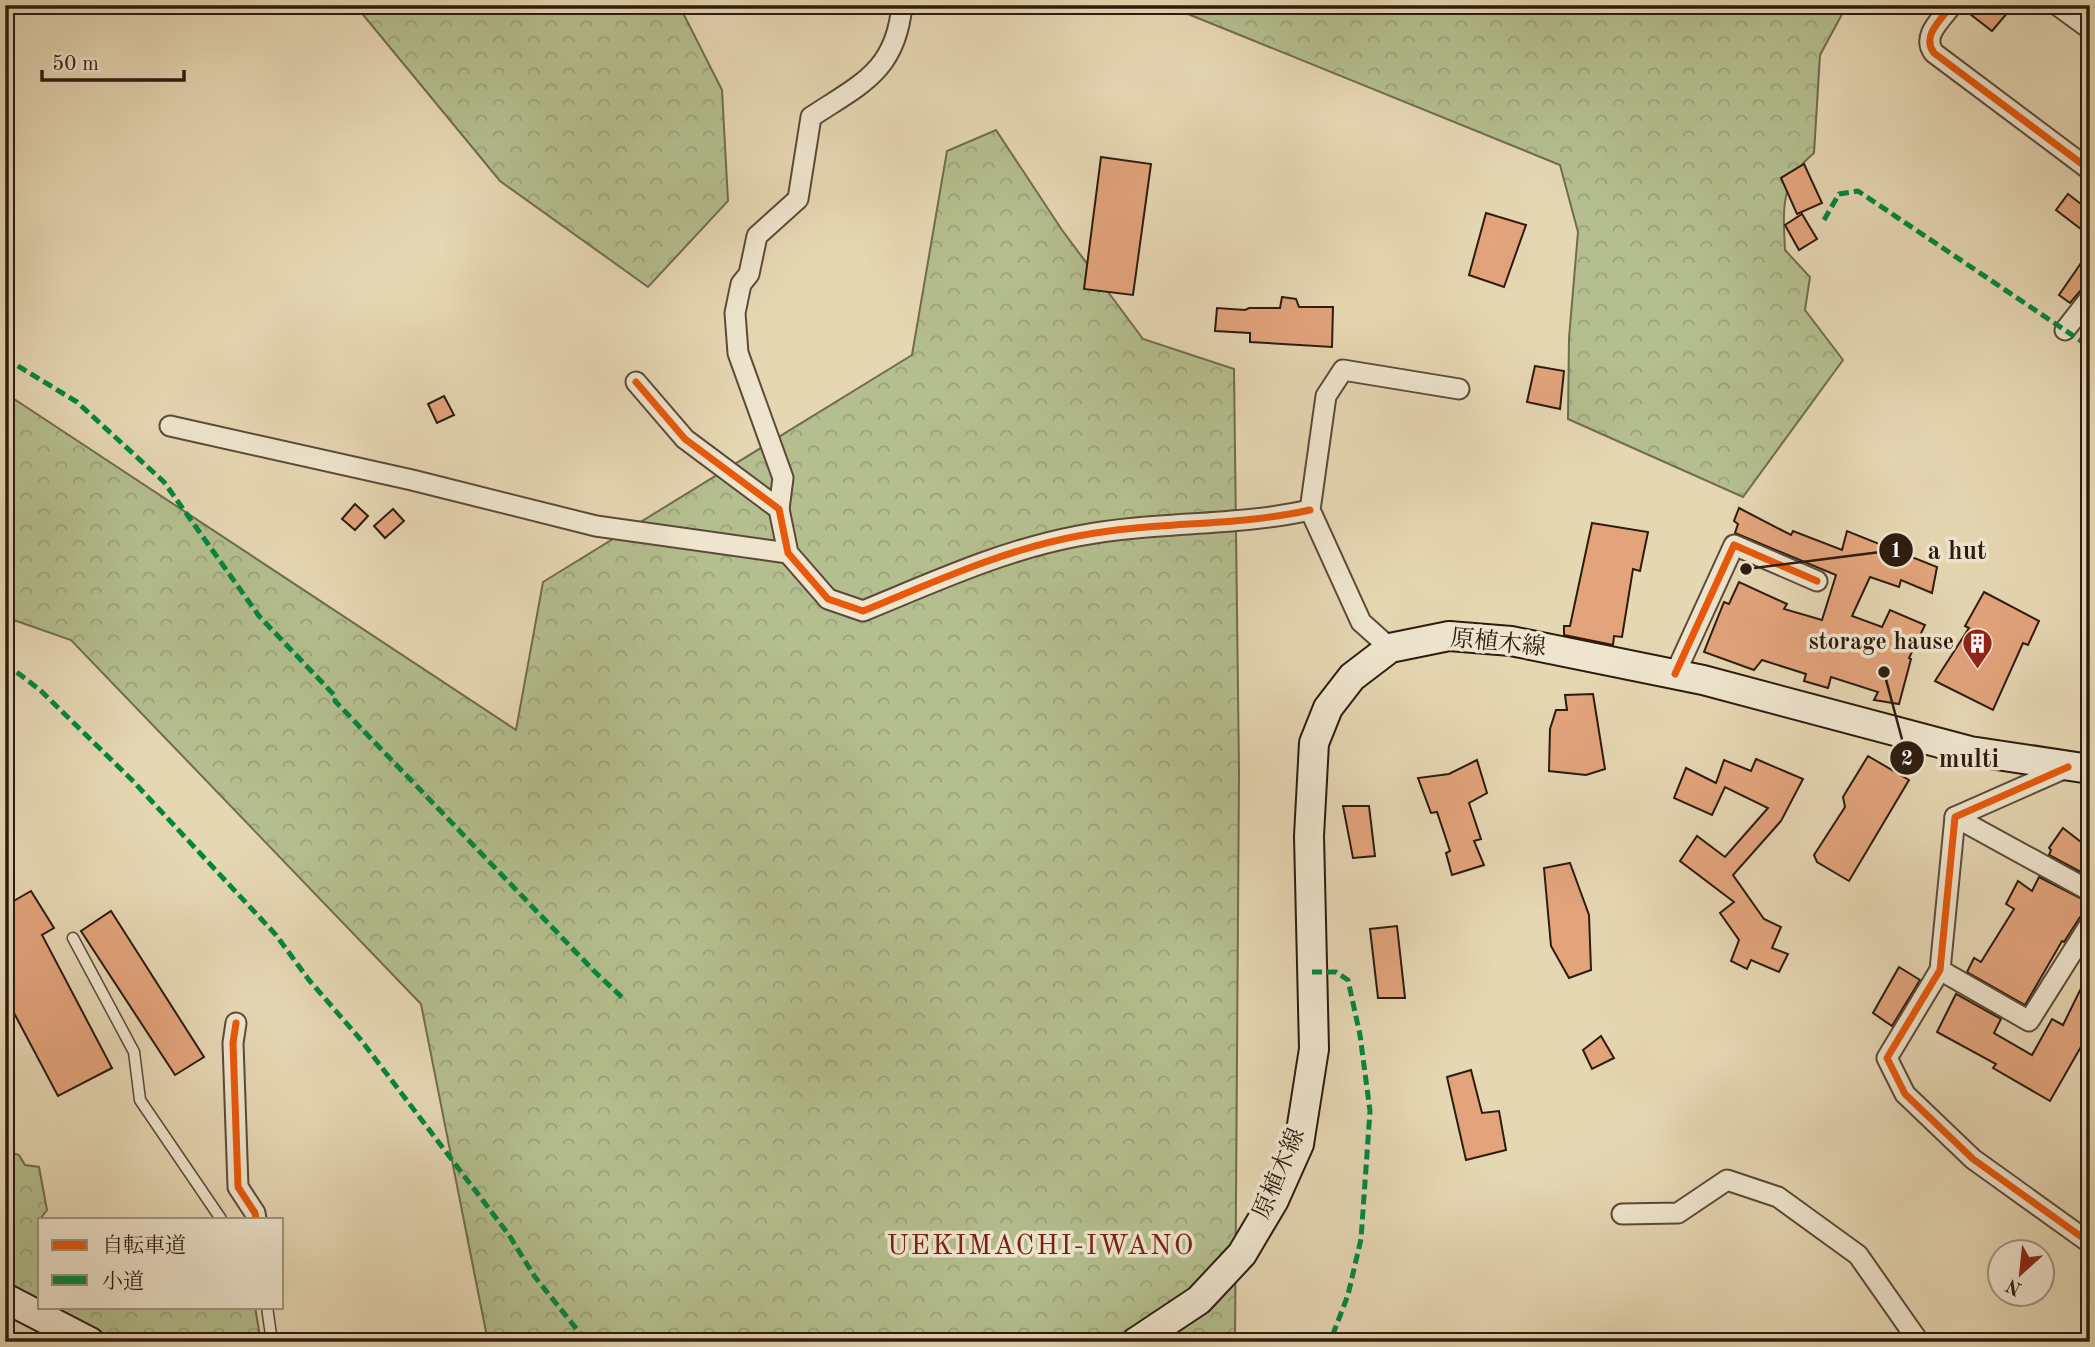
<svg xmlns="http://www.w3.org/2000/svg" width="2095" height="1347" font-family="'Old Standard TT','Noto Serif JP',serif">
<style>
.forest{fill:url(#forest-crowns);stroke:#706c4e;stroke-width:2}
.building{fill:#e3a47c;stroke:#2d1b0f;stroke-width:2}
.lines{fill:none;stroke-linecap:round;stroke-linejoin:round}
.lane-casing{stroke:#5b4a38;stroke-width:13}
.street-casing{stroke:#5b4a38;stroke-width:23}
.secondary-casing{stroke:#2d1b0f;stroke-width:32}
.lane{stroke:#efe5ce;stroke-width:10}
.street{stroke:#efe5ce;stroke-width:19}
.secondary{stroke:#efe5ce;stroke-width:28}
.quiet{stroke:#00873e;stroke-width:5;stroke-dasharray:10 5;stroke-linecap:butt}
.cycleway-casing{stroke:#efe5ce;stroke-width:11}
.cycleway{stroke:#e8590c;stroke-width:7}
.labels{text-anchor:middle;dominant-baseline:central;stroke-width:7;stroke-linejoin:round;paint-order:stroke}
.poi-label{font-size:24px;font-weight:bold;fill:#2d1b0f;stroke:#efe5ce;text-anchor:end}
.street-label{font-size:24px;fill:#2d1b0f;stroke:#efe5ce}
.quarter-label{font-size:28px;letter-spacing:2px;fill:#7a1f14;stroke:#efe5ce}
.leader{fill:none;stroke:#2d1b0f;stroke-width:2.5}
.callout-dot{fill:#2d1b0f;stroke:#efe5ce;stroke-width:2.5}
.mark-label{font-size:21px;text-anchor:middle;font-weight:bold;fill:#fff}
.callout-label{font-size:26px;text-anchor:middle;font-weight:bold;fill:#2d1b0f;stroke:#efe5ce;stroke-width:7;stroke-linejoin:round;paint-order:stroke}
</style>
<defs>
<pattern id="forest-crowns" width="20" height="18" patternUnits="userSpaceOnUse" patternTransform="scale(1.75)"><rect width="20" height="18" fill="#b4be8e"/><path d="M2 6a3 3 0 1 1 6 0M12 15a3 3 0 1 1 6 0" fill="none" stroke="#9ba379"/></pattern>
</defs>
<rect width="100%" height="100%" fill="#e6d7b3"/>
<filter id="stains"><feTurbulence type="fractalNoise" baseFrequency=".00286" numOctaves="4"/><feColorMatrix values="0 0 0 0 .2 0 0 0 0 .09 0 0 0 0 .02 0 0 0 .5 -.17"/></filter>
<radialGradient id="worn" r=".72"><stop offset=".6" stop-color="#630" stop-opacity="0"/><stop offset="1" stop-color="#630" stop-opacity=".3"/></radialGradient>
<!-- forest -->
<g class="forest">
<polygon points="355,5 679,5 722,90 728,201 648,287 500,181"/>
<path d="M1176 5H1847L1820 55 1814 153C1780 181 1783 208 1785 250L1810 277 1805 310 1843 360 1743 497 1568 419 1569 338 1578 232 1560 165 1188 14Z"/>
<polygon points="996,130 1062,230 1143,339 1234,369 1239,772 1235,1342 488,1342 421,1004 71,640 5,617 5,393 516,730 543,582 912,355 947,151"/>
<polygon points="5,1151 19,1155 25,1165 39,1167 47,1210 40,1219 40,1307 255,1307 261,1342 94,1342 5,1295"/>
</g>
<!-- building -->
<g class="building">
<polygon points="1977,5 2014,5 1992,31 1970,14"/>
<polygon points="1101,157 1151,164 1133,295 1084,289"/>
<polygon points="1804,164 1822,203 1797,214 1781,178"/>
<polygon points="2068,194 2090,211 2090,236 2056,210"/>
<polygon points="1486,213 1526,225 1504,287 1469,275"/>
<polygon points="1802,214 1817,239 1799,250 1785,225"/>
<polygon points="2090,250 2090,286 2081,290 2070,303 2059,295"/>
<polygon points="1282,297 1296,299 1299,307 1333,307 1332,347 1250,342 1250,333 1215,331 1217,308 1245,310 1249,308 1280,308"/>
<polygon points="1535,366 1564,371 1560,409 1527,402"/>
<polygon points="444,396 454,415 437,423 428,404"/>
<polygon points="355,504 368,516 355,530 342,519"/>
<polygon points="1739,508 1791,535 1793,531 1842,550 1847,531 1937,567 1932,593 1901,580 1899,587 1870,577 1852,616 1882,627 1890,610 1925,625 1909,658 1911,659 1899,704 1874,700 1878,692 1831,677 1828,688 1804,681 1806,674 1762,660 1754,670 1704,652 1724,602 1729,604 1739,582 1787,604 1784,609 1822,620 1836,575 1735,533 1738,524 1734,521"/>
<polygon points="393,509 404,521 385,538 374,526"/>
<polygon points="1592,523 1648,532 1640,571 1633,569 1622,637 1614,636 1613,645 1564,635 1564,626 1570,626"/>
<polygon points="1984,592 2039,621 2028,645 2023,643 1993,710 1935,681 1969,628 1965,626"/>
<polygon points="1593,694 1605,769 1586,775 1549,771 1550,729 1556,710 1567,710 1565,695"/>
<polygon points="1868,756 1909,780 1849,881 1817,862 1814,855 1845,807 1843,797"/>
<polygon points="1756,759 1803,779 1781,821 1733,875 1764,919 1781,927 1772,948 1788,954 1779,972 1751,960 1747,969 1731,961 1739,940 1720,913 1734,902 1680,861 1697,836 1725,857 1768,808 1725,787 1712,815 1674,798 1686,768 1716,783 1724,760 1751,771"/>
<polygon points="1477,760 1487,793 1469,803 1481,839 1474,841 1484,865 1452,875 1446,853 1450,851 1437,812 1431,813 1418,778 1449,774"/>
<polygon points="1343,806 1369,806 1375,856 1353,858"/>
<polygon points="2063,828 2090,849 2090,877 2049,855 2051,850 2049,848"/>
<polygon points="1570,863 1589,915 1591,970 1569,978 1551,946 1544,868"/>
<polygon points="2039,877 2090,903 2090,912 2080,917 2064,942 2062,941 2025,1005 1967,972 1974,958 1981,962 2014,909 2006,904 2018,881 2032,891"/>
<polygon points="31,891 54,928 42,935 112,1068 58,1096 5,996 5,906"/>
<polygon points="111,911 204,1057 175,1075 81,931"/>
<polygon points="1397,926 1405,998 1378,998 1370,929"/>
<polygon points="1899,967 1920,980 1892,1026 1873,1013"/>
<polygon points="2090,970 2090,1031 2050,1101 1993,1068 1996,1064 1937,1032 1956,994 2001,1019 1994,1033 2032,1055 2052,1019 2063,1025"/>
<polygon points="1601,1036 1614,1058 1592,1069 1583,1050"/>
<polygon points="1471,1070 1482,1113 1499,1111 1506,1150 1466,1160 1447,1077"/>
</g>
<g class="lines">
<defs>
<g id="lane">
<polyline points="73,938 134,1052 140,1100 221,1219"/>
<polyline points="267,1307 272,1342"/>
</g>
<g id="street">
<path d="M1952 5C1941 20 1921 36 1934 53L2090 170"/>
<polyline points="2057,5 2090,29"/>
<polyline points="2065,330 2090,298"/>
<path d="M636 382 685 439 779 509 788 553 828 599 863 611C934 582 1003 550 1078 536 1155 521 1234 527 1310 510"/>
<polyline points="170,426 412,480 596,526 788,553"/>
<path d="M779 509 783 478 738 353 735 313 741 284 749 274 757 236 798 199 811 117C861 84 896 71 902 5"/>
<polyline points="1390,648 1361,622 1310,510 1326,396 1343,370 1459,389"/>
<polyline points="1675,674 1734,545 1817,581"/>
<polyline points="2068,767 1955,817 1940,970 1887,1058 1905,1094 1973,1159 2090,1243"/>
<polyline points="1955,817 2090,891"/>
<polyline points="1940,970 2029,1021 2090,924"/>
<polyline points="236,1023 233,1043 238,1187 255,1213 256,1219"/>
<polyline points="1622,1214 1678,1213 1727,1180 1778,1197 1858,1255 1919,1342"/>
</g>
<g id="secondary">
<polyline points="5,1298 90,1342"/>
<polyline points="1136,1342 1199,1300 1242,1254 1274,1200 1299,1144 1314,1049 1309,836 1314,743 1328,708 1352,677 1390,648 1449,636 1511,641 1703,680 1970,751 2090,769"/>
</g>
</defs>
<!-- lane casing -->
<use href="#lane" class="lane-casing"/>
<!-- street casing -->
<use href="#street" class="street-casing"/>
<!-- secondary casing -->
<use href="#secondary" class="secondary-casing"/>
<!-- lane -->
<use href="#lane" class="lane"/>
<!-- street -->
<use href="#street" class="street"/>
<!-- secondary -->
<use href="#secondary" class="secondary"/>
<!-- quiet -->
<g class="quiet">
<polyline points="1824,220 1839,194 1858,191 2090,347"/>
<polyline points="5,358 77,402 164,482 259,616 336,697 335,701 595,972 625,1000"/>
<polyline points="5,663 40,690 132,780 276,935 309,980 361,1040 509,1235 535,1277 587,1342"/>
<polyline points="1312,972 1336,972 1348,980 1360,1035 1370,1111 1361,1239 1348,1295 1330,1342"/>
</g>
<defs>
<g id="cycleway">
<path d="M1952 5C1941 20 1921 36 1934 53L2090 170"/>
<path d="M636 382 685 439 779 509 788 553 828 599 863 611C934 582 1003 550 1078 536 1155 521 1234 527 1310 510"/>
<polyline points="1675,674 1734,545 1817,581"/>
<polyline points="2068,767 1955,817 1940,970 1887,1058 1905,1094 1973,1159 2090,1243"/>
<polyline points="236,1023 233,1043 238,1187 255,1213 256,1219"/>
</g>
</defs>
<!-- cycleway casing -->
<use href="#cycleway" class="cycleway-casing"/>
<!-- cycleway -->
<use href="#cycleway" class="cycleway"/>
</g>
<!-- icons -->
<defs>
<symbol id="building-pin" viewBox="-11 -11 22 30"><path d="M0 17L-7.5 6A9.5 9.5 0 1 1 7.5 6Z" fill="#8f2418" stroke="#efe5ce"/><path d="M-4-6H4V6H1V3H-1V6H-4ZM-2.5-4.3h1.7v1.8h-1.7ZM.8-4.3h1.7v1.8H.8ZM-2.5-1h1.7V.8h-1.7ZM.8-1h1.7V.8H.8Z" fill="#fff"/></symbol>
</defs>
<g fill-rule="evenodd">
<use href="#building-pin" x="1960" y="626" width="35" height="47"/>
</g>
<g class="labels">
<!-- poi labels -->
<g class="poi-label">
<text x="1954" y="643">storage hause</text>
</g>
<!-- street labels -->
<g class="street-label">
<text transform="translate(1498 644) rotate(6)">原植木線</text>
<text transform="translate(1280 1174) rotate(-67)">原植木線</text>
</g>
<!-- quarter labels -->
<g class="quarter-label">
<text x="1041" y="1247">UEKIMACHI-IWANO</text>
</g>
</g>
<!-- callouts -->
<path class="leader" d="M1746 569L1896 550M1884 672L1907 758"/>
<g class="callout-dot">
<circle cx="1746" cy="569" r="7"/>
<circle cx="1884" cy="672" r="7"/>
<circle cx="1896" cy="550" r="18"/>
<circle cx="1907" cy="758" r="18"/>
</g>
<g class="mark-label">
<text x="1896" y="557">1</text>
<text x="1907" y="765">2</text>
</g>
<g class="callout-label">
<text x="1957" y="559">a hut</text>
<text x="1969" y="767">multi</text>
</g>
<!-- margin -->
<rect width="2095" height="1347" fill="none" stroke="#e6d7b3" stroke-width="28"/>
<rect x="7" y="7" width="2081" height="1333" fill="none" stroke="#2d1b0f" stroke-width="3.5"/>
<rect x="14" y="14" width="2067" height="1319" fill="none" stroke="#2d1b0f" stroke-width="2"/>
<!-- legend -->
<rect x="38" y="1218" width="245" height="91" fill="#efe5ce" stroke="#a19482" stroke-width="2"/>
<rect x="52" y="1240" width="35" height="10" fill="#e8590c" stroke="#a19482" stroke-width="2"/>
<text x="102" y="1252" font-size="21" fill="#2d1b0f">自転車道</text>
<rect x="52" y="1275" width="35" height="10" fill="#00873e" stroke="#a19482" stroke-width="2"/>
<text x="102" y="1288" font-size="21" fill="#2d1b0f">小道</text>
<!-- north arrow -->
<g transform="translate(2021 1273) rotate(207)"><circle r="33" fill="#efe5ce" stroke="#a19482" stroke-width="2"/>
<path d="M0-5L12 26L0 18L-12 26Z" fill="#8f2418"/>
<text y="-10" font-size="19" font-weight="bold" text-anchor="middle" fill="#2d1b0f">N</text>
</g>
<!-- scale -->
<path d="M42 70v10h142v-10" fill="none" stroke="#2d1b0f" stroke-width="3.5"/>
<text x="52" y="70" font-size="21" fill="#2d1b0f" stroke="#efe5ce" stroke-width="5" paint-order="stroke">50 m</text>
<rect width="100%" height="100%" filter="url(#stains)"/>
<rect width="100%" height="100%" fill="url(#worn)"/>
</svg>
